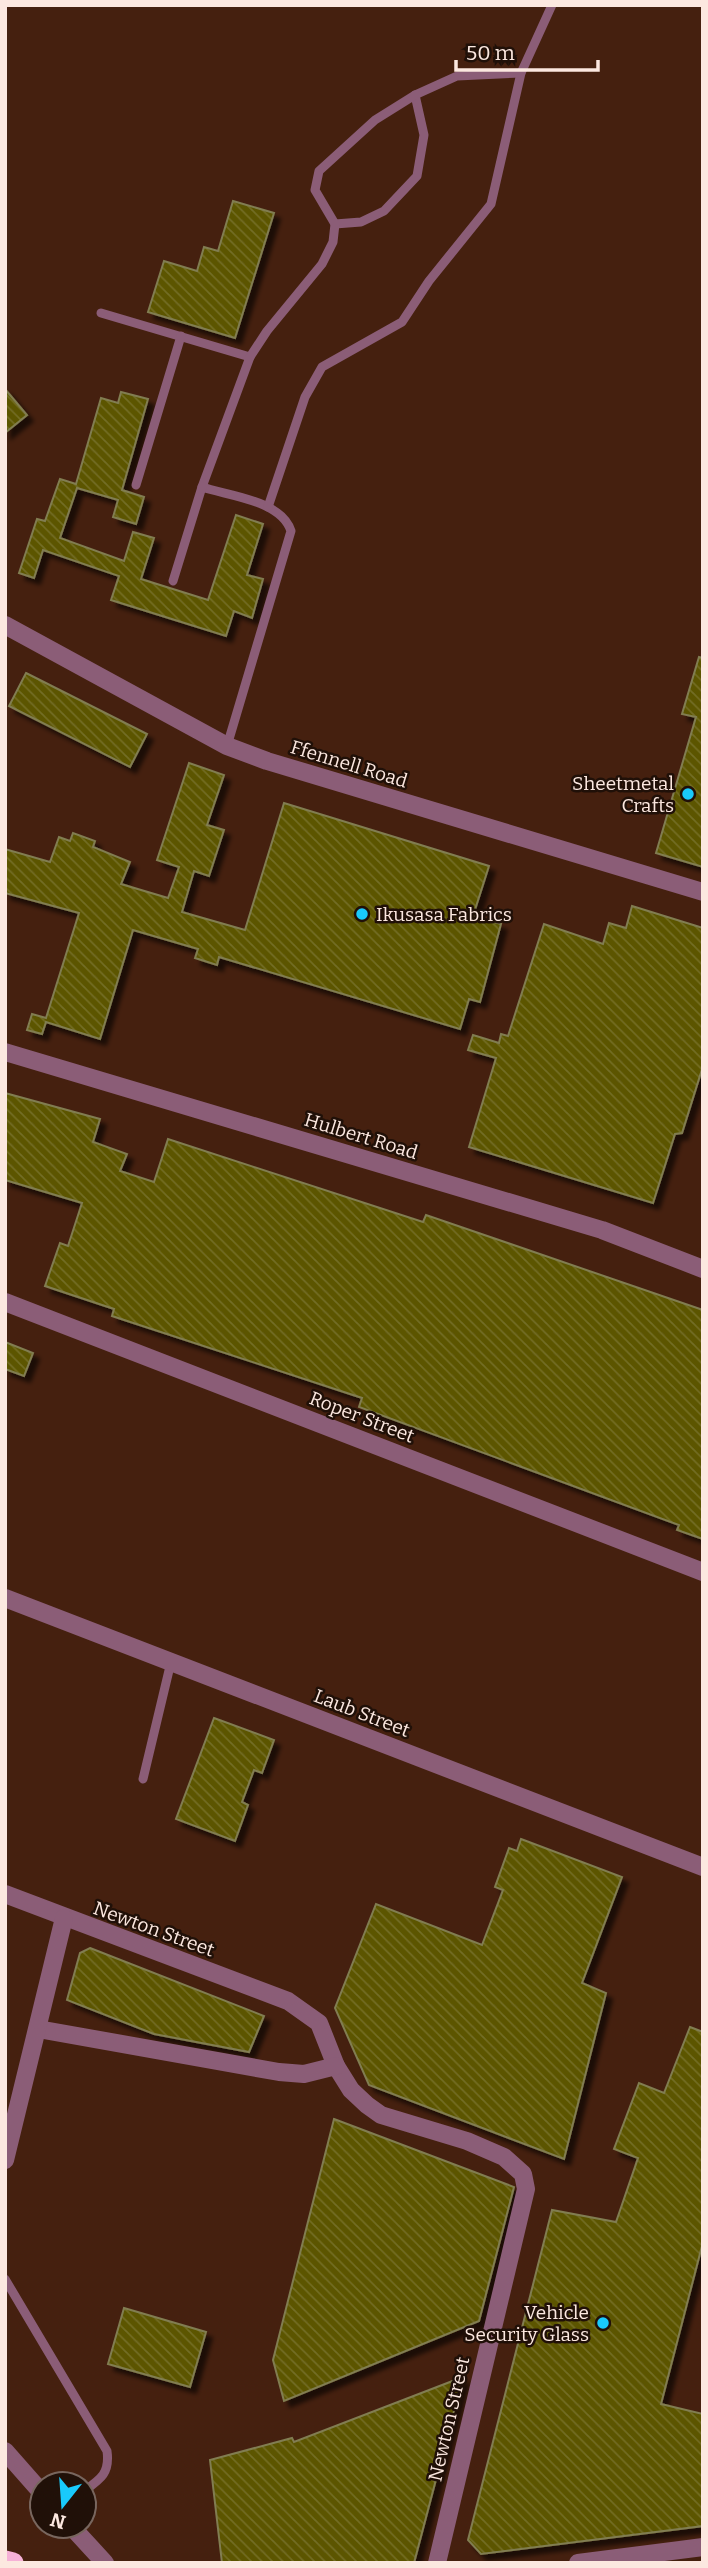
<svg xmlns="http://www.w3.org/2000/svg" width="708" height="2568" font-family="Bitter,serif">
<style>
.building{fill:url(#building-back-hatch);stroke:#817d51;stroke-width:2;filter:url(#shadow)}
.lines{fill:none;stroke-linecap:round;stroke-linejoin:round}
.lane{stroke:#8b5d77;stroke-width:9}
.street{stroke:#8b5d77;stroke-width:18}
.highway{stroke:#f6b1d7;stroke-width:21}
.poi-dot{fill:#19cafc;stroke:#201008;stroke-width:2.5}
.labels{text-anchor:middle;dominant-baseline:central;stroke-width:5;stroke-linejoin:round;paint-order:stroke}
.street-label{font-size:19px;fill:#fce8e0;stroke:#201008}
.poi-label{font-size:19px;fill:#fce8e0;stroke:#201008;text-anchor:end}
</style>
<defs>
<pattern id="building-back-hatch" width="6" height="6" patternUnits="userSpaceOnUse" patternTransform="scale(1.75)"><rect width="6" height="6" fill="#5b5500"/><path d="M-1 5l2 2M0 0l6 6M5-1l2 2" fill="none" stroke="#736d25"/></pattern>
<filter id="shadow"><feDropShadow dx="6" dy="6" stdDeviation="2" flood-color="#0009"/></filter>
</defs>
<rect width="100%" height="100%" fill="#45200f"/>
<!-- building -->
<g class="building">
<polygon points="233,201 274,213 235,338 148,312 164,261 197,271 204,247 218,251"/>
<polygon points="5,389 27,415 5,433"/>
<polygon points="121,392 148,399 122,490 144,497 136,524 113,517 118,500 77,488 60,538 124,561 133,532 154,538 141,579 208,600 236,515 263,524 247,575 263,579 252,618 234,611 226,636 111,600 119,576 43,550 34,578 19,573 37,519 45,521 60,479 76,484 101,398 118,403"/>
<polygon points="699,657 703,658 703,867 656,853 696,717 682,714"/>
<polygon points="26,673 147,734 130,767 9,706"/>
<polygon points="189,763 224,775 207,825 224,830 209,876 194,871 182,912 245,930 284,803 489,866 473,916 501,924 480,1002 469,999 460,1029 219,957 217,965 195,958 198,949 133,930 100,1039 46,1022 42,1034 27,1030 32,1014 46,1018 79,913 5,893 5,849 50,862 59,837 70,841 73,833 95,841 93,847 130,862 121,884 168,898 179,867 157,860"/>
<polygon points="632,906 703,928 703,1066 682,1133 675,1134 653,1203 469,1147 496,1058 468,1050 473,1035 499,1043 501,1034 508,1036 544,924 603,944 609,923 626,928"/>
<polygon points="5,1093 100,1119 93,1142 127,1154 120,1171 154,1182 168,1139 423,1222 426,1215 703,1310 703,1539 677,1530 679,1525 359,1407 362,1398 112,1316 114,1309 45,1286 60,1243 68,1246 82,1203 5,1180"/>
<polygon points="5,1342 33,1353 24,1376 5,1369"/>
<polygon points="214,1718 274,1740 262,1773 254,1770 242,1802 248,1805 235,1841 176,1819"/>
<polygon points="521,1839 622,1877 582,1983 606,1993 564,2159 369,2085 335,2008 376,1904 482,1945 503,1890 495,1887 509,1848 517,1851"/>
<polygon points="90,1948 264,2016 249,2052 154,2034 67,2000 80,1953"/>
<polygon points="690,2027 703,2032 703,2242 661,2404 703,2414 703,2526 481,2554 468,2540 552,2210 616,2222 638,2158 614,2149 639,2083 664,2093"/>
<polygon points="334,2119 514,2187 479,2321 284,2401 273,2360"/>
<polygon points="124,2308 206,2332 190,2387 108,2364"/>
<polygon points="463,2377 414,2563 222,2563 210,2460 292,2438 294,2442"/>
</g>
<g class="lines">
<!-- lane -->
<g class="lane">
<polyline points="335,224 361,222 384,211 417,176 424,135 415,95"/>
<polyline points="101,313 250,357"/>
<polyline points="136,485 181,336"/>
<path d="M202 487C229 496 281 500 291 531L227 746"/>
<polyline points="268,507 305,397 322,367 402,322 429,281 491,204 521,73 552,5"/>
<polyline points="173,581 202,487 250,357 267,331 322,264 333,242 335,224 315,190 319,171 375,120 415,95 457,76 521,73"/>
<polyline points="143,1779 171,1662"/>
<path d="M5 2279 107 2451C110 2473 101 2479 84 2491"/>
</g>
<!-- street -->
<g class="street">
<polyline points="5,625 227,746 267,761 703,892"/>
<polyline points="5,1052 602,1230 703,1269"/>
<polyline points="5,1302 703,1572"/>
<polyline points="5,1598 703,1867"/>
<polyline points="5,1894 288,2001 319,2023 336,2066 351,2090 367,2105 381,2115 467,2141 504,2157 523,2174 526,2189 437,2563"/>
<polyline points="38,2029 279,2072 304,2074 336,2066"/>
<polyline points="5,2160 64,1918"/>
<polyline points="5,2451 42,2493"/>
<polyline points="71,2526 105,2563"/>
<polyline points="578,2563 703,2547"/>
</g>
<!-- highway -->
<polyline class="highway" points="5,2561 13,2563"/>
</g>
<!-- markers -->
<g class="poi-dot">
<circle cx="688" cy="794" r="7"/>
<circle cx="362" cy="914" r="7"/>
<circle cx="603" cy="2323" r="7"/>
</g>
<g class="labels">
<!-- street labels -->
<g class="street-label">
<text transform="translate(349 764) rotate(17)">Ffennell Road</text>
<text transform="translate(361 1136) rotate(17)">Hulbert Road</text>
<text transform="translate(362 1417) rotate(21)">Roper Street</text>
<text transform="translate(362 1713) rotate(21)">Laub Street</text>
<text transform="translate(154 1929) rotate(20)">Newton Street</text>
<text transform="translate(449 2419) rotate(-77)">Newton Street</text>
</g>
<!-- poi labels -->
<g class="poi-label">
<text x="674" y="783">Sheetmetal<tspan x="674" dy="22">Crafts</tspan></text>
<text x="376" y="914" text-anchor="start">Ikusasa Fabrics</text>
<text x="589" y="2312">Vehicle<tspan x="589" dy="22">Security Glass</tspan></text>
</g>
</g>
<!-- border -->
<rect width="708" height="2568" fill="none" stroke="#fce8e0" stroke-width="14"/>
<!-- north arrow -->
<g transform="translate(63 2505) rotate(197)"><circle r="33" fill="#201008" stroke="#78665e" stroke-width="2"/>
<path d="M0-5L12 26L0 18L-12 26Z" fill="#19cafc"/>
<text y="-10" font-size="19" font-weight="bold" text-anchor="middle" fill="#fce8e0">N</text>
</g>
<!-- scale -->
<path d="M456 60v10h142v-10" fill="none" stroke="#fce8e0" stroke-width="3.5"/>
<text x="466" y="60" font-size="21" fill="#fce8e0" stroke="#201008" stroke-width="5" paint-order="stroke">50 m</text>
</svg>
